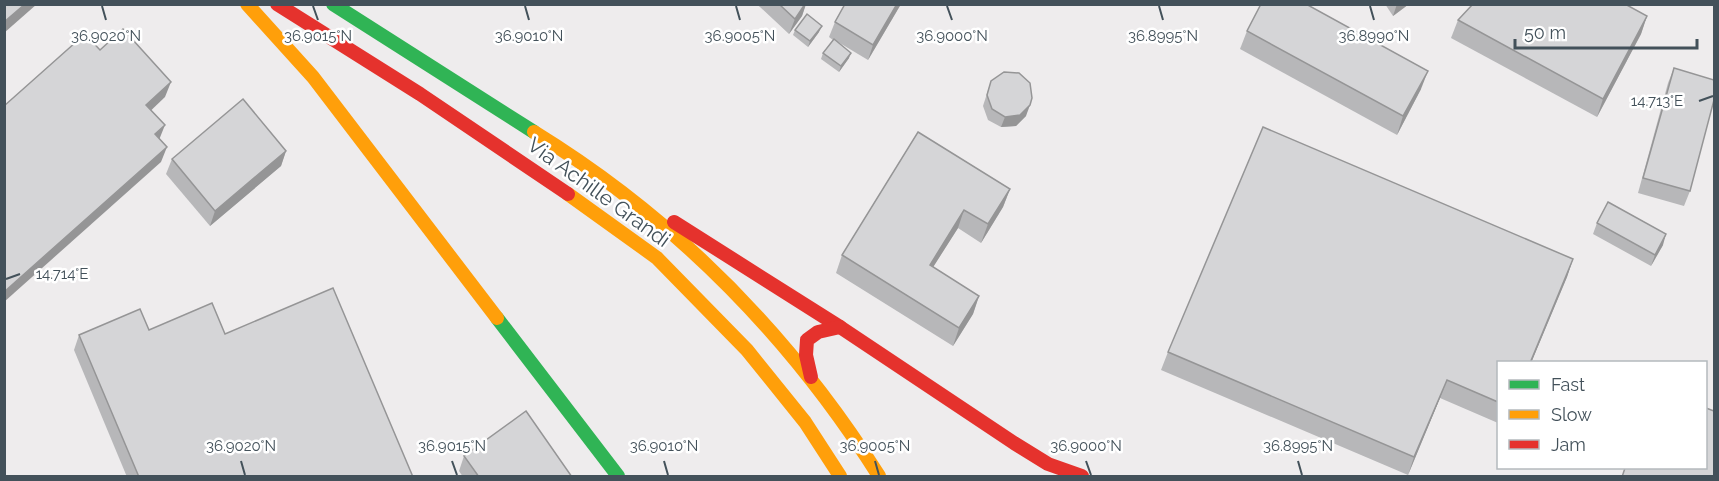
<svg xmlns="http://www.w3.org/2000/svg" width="1719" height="481" font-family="Raleway,sans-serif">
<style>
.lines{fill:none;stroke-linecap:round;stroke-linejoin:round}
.fast{stroke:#30b455;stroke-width:14}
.slow{stroke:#ff9f0a;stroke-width:14}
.jam{stroke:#e5322d;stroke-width:14}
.wall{fill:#b7b7b9}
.shaded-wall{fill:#959596}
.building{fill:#d5d5d7;stroke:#959596;stroke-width:1.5}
.ticks{fill:none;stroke:#43515a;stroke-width:2}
.labels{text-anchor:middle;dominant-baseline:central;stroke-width:5;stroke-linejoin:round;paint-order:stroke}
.street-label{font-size:21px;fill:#43515a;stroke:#fff}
.ticks-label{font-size:15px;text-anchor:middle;fill:#43515a;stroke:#fff;stroke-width:5;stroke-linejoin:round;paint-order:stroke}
</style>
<rect width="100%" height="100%" fill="#eeeced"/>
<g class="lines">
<!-- fast -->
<g class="fast">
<polyline points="333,4 534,132"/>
<polyline points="497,318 618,476"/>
</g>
<!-- slow -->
<g class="slow">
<polyline points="247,4 313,77 497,318"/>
<path d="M534 132C677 220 789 334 879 476"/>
<polyline points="568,194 657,258 747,350 805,422 840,476"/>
</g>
<!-- jam -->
<g class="jam">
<polyline points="277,4 420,94 568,194"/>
<polyline points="674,222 840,327 1014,443 1048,464 1082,476"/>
<polyline points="811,377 806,355 807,340 818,332 840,327"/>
</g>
</g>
<!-- wall -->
<g class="wall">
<polygon points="756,4 806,4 802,16 789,34 760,7"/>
<polygon points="845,4 901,4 868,60 838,42 849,58 839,72 821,59 823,53 833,40 829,37 835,22"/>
<polygon points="1385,4 1409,4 1393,16"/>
<polygon points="1647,16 1641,34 1597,117 1451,38 1458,20"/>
<polygon points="795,30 819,32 808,47 793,35"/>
<polygon points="1247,31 1421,89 1397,135 1240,49"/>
<polygon points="1674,68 1690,191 1684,206 1638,193 1668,83"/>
<polygon points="991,81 1026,116 1016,126 1001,127 988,120 983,106"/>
<polygon points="286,151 281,166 210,226 166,174 172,159"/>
<polygon points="1010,189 1003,207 981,243 958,228 933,267 979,296 973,314 953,346 836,273 842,255"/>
<polygon points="1597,223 1663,245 1651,266 1593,234"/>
<polygon points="1573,259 1567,277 1531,363 1498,363 1498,423 1440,398 1408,475 1161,370 1168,352"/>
<polygon points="149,330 225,334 413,477 127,477 74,350 79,335"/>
<polygon points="464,456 572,477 463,477 459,471"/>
</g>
<!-- shaded-wall -->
<g class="shaded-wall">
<polygon points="25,4 37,4 4,33 4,22"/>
<polygon points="805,4 806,4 802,16 789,34 795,19"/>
<polygon points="897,4 901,4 868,60 873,45"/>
<polygon points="1397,4 1409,4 1393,16"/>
<polygon points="1647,16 1641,34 1597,117 1603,99"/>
<polygon points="822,26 819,32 808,47 810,41"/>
<polygon points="851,53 849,58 839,72 841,66"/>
<polygon points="1428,71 1421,89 1397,135 1403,116"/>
<polygon points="171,82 165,97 141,120 146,105"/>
<polygon points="1030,105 1026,116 1016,126 1001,127 1005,117"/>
<polygon points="165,125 159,140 155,134"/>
<polygon points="167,147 161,162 4,302 4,292"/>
<polygon points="286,151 281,166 210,226 215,211"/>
<polygon points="1010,189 1003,207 981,243 988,224"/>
<polygon points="964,210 958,228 923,283 930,265"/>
<polygon points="1666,234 1663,245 1651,266 1655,255"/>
<polygon points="1573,259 1567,277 1531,363 1530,363"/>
<polygon points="979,296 973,314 953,346 959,328"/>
<polygon points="1447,380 1440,398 1408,475 1414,457"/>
</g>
<!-- building -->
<g class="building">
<polygon points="4,4 25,4 4,22"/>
<polygon points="779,4 805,4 795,19"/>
<polygon points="845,4 897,4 873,45 835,22"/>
<polygon points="1261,4 1306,4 1428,71 1403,116 1247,31"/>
<polygon points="1473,4 1625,4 1647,16 1603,99 1458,20"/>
<polygon points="807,14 822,26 810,41 795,30"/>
<polygon points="123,29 171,82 146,105 165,125 155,134 167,147 4,292 4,106 85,34 100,50"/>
<polygon points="834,39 851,53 841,66 823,53"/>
<polygon points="1674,68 1714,80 1714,100 1690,191 1643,178"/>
<polygon points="1004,72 1019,73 1030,83 1032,98 1030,105 1020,115 1005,117 992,109 987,95 991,81"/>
<polygon points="243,99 286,151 215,211 172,159"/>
<polygon points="1263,127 1573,259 1530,363 1498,363 1498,402 1447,380 1414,457 1168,352"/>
<polygon points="918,132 1010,189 988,224 964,210 930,265 979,296 959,328 842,255"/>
<polygon points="1608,202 1666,234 1655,255 1597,223"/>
<polygon points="333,288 413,477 139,477 79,335 140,309 149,330 212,303 225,334"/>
<polygon points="1706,408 1714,411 1714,477 1622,477 1625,468 1706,468"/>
<polygon points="526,411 572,477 479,477 464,456"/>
</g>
<!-- ticks -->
<path class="ticks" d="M102 6 106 20M313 6 318 20M525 6 529 20M736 6 740 20M947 6 952 20M1159 6 1163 20M1370 6 1374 20M1699 101 1713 96M6 279 20 274M241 461 245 475M452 461 457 475M664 461 668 475M875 461 879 475M1086 461 1091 475M1298 461 1302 475"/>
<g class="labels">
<!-- street labels -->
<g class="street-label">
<text transform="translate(599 192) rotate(36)">Via Achille Grandi</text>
</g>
</g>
<g class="ticks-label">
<text x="106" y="41">36.9020°N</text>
<text x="318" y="41">36.9015°N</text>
<text x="529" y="41">36.9010°N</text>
<text x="740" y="41">36.9005°N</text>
<text x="952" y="41">36.9000°N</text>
<text x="1163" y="41">36.8995°N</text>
<text x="1374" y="41">36.8990°N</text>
<text x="1657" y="106">14.713°E</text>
<text x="62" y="279">14.714°E</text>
<text x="241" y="451">36.9020°N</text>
<text x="452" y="451">36.9015°N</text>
<text x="664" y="451">36.9010°N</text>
<text x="875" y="451">36.9005°N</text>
<text x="1086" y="451">36.9000°N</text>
<text x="1298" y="451">36.8995°N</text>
</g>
<!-- border -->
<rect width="1719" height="481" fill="none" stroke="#43515a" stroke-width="12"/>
<!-- legend -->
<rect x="1497" y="361" width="210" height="108" fill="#ffffff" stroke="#b4b9bd" stroke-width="1.5"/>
<rect x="1509" y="380" width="30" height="9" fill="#30b455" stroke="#b4b9bd" stroke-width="1.5"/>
<text x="1551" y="391" font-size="18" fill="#43515a">Fast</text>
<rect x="1509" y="410" width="30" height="9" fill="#ff9f0a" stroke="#b4b9bd" stroke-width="1.5"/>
<text x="1551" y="421" font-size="18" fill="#43515a">Slow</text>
<rect x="1509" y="440" width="30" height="9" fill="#e5322d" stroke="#b4b9bd" stroke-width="1.5"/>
<text x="1551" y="451" font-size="18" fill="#43515a">Jam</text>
<!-- scale -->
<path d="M1515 39v9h182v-9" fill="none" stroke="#43515a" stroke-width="3"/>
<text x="1524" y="39" font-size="18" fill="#43515a" stroke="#ffffff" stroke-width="4.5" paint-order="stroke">50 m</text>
</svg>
